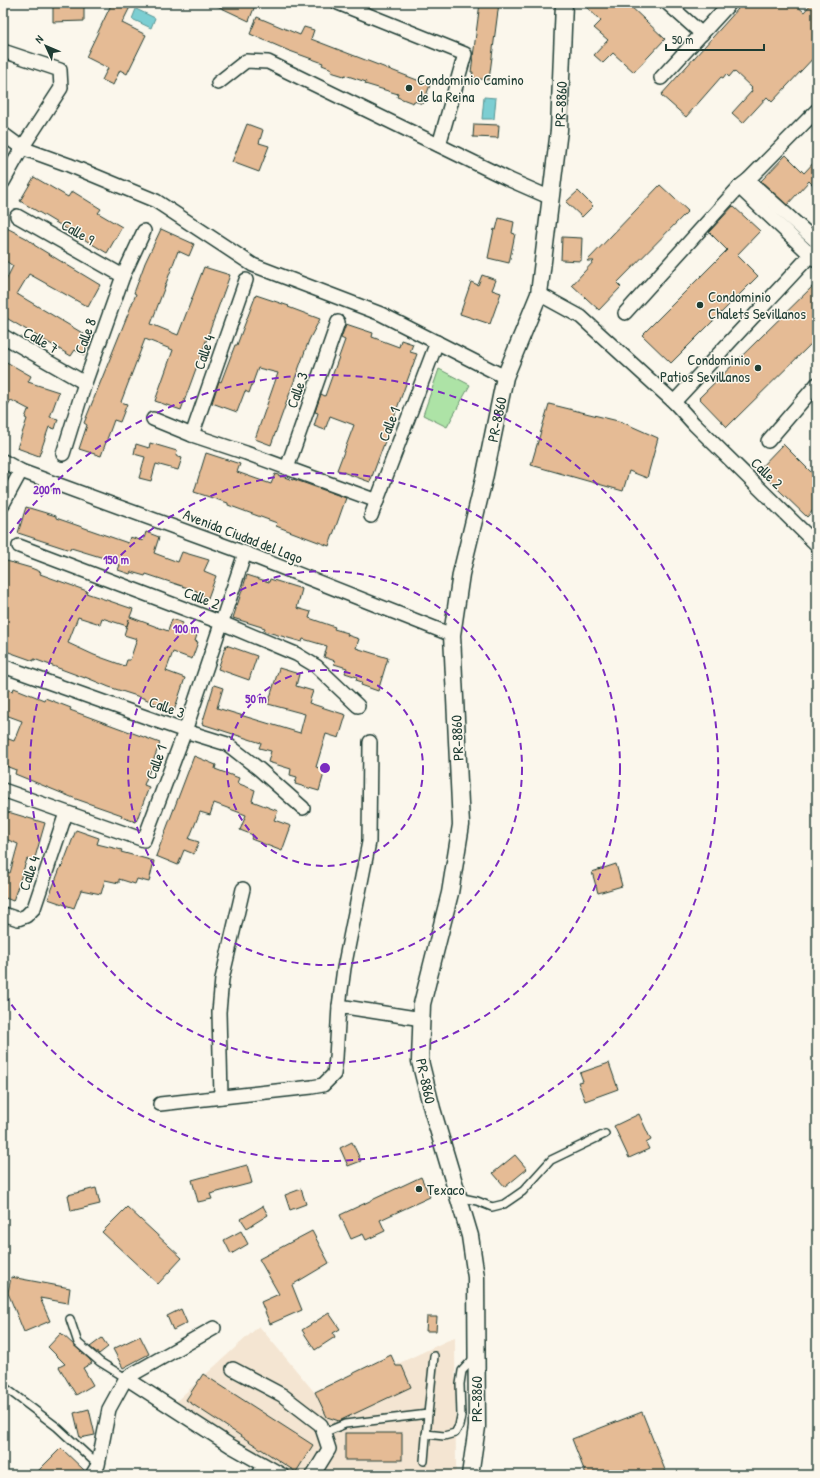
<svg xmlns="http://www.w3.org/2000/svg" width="820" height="1478" font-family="'Patrick Hand',sans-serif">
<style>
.built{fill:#f4e5d2}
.green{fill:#ade3a6;stroke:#66906d}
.water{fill:#7cced2;stroke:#579493}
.building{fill:#e5bb95;stroke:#1f3d34;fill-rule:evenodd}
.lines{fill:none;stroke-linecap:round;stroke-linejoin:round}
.service-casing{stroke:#1f3d34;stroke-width:10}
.minor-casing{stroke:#1f3d34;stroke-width:16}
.tertiary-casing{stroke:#1f3d34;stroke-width:19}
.service{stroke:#fbf7ec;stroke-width:7}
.minor{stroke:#fbf7ec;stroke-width:13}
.tertiary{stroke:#fbf7ec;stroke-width:16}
.ring{fill:none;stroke:#7b2cbf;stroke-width:2;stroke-dasharray:7 5}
.poi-dot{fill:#1f3d34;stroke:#fbf7ec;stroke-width:1.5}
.labels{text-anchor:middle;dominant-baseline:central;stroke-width:3;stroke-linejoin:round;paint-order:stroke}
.poi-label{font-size:15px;fill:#1f3d34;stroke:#fbf7ec;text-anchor:start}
.street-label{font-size:15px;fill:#1f3d34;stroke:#fbf7ec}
.centre{fill:#7b2cbf;stroke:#fbf7ec;stroke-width:2}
.ring-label{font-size:12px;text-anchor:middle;font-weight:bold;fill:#7b2cbf;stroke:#fbf7ec;stroke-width:3;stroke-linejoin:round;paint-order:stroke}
</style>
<rect width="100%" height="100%" fill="#fbf7ec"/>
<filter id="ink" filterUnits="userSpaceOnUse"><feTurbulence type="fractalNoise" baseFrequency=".025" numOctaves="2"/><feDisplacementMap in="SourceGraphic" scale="8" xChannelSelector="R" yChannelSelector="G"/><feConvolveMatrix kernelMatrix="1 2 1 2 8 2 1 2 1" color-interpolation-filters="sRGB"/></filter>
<g filter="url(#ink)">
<!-- built -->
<polygon class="built" points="259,1326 321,1400 455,1337 456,1469 454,1475 292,1475 171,1406"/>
<!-- green -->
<polygon class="green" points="439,369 470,385 447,427 423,415"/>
<!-- water -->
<g class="water">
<polygon points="136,9 155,18 151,28 132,19"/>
<polygon points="484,97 496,98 494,119 482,119"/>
</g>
<!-- building -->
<g class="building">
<polygon points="53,3 75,3 75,6 84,5 84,21 53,22"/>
<polygon points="112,3 132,3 122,23 146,35 127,74 120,70 113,85 102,80 108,68 86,57"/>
<polygon points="211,3 256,3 249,21"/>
<polygon points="480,3 499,3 489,80 472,78 473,72 471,72"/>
<polygon points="582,3 627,3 665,39 634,72 613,53 603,63 594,55 608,40 594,28 601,21"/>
<polygon points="742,3 794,3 804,12 812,3 817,3 817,54 772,102 767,97 743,123 732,113 752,91 751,89 752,88 734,71 729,77 726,74 723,78 721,77 686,117 661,95 738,9 737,8"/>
<polygon points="257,17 300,35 304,27 314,30 311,39 430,85 423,104 414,101 413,103 397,97 398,94 365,84 366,82 345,75 344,76 331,72 332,69 322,65 323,63 287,50 250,34"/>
<polygon points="247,124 263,130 259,143 269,146 259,172 232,162"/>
<polygon points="474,124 499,125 498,138 473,137"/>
<polygon points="786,155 804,173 817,159 817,189 809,181 787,205 761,181"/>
<polygon points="34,177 68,197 72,191 101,209 98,213 122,227 107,253 20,201"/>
<polygon points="660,185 688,211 617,283 621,287 599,310 572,285 594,261 587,261"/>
<polygon points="578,191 593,206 582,217 566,202"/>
<polygon points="733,206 760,231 737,255 758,276 671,363 642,335 727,250 709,232"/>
<polygon points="499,218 514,222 512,233 515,234 509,263 488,258 494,229 496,230"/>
<polygon points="3,226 26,238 34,244 34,245 100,285 88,307 29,274 17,294 84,334 81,339 90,344 84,355 75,350 71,356 3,316 3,286 13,266 3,259"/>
<polygon points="161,229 194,244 189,256 178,251 151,324 178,335 204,267 230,275 181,410 155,401 173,350 145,339 121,402 127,404 120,422 114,420 101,456 79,449 87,425 84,423 136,294 134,293 145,263"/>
<polygon points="562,237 582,238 581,261 561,260"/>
<polygon points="482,275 496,280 492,290 501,293 490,324 460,314 471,282 478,285"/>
<polygon points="817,282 817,338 727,427 699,398"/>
<polygon points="256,295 289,306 288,307 320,319 309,340 271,445 255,439 278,373 258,368 249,393 245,391 237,412 212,403 219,381 221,382 235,345 237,345 241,334"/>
<polygon points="346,324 373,333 372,337 399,347 401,340 413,344 410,352 417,354 370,482 337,470 354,425 330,416 325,430 314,426 318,413 315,412 321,394 325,396 345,340 341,338"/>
<polygon points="3,360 31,376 28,382 59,392 50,417 58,419 55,429 49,427 39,456 17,448 27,419 25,418 28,410 30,410 11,400 3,413"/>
<polygon points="549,404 622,422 658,438 647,478 629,471 623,491 531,465"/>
<polygon points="150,443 177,451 176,456 182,458 178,470 156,464 151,481 139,478 145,457 134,454 136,444 149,448"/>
<polygon points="783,444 817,478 817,506 807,517 758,470"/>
<polygon points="206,453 240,464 237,472 271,484 275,474 293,480 293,479 346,498 329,546 276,526 277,523 228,505 228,503 194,492"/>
<polygon points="26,507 56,516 56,518 128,543 130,537 143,541 146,532 159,537 154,553 178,562 182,552 209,560 204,571 216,576 208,598 196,593 197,591 146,574 145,576 131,572 130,574 118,570 120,565 106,560 107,559 71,548 70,550 18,533"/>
<path d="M3 560 31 568 41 572 40 574 87 591 86 593 133 609 130 617 168 631 172 619 183 623 180 629 197 635 195 641 198 642 192 659 173 652 166 671 185 678 174 711 143 698 109 687 85 677V678L34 659V661L3 650ZM78 617 100 624 102 618 127 626 129 619 124 635 137 639 130 660H127L125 666 94 655 68 643Z"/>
<polygon points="247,575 269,582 270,579 302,589 297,608 311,612 309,618 335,627 334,629 348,633 347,635 359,639 356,648 388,658 378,691 361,685 362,682 356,680 357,677 345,673 347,668 334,664 335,661 324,657 327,646 303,639 302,642 264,631 265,628 233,618"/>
<polygon points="226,645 257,656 249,680 218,669"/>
<polygon points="279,668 299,674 296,686 313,691 309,703 346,715 339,738 326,734 316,767 325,770 319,791 295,784 297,777 290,775 291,769 268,762 271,751 259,748 261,743 202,724 214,685 223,688 217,708 300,733 305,714 268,704"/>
<polygon points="14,688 44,700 45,698 71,708 70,710 160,743 144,785 149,787 136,822 121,817 122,815 76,799 15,774 16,770 3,765 3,737 14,741 22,721 3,714 3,693 5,694 7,689 13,691"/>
<polygon points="194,756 216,765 215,769 239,778 237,783 255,790 252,801 278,811 274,820 291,826 282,851 251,839 253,835 240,830 246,815 214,803 210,815 200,812 189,839 199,842 194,854 184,850 178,865 156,856"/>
<polygon points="8,812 45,823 34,861 27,859 13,901 3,897 3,870 10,873 18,844 3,838 3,817 5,818"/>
<polygon points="76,830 99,838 97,844 122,850 121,852 154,861 149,882 137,879 135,884 119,879 119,883 105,880 101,894 81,890 74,908 48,899 61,866 62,867"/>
<polygon points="616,864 622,886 598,893 592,872"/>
<polygon points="609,1063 618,1089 585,1101 578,1082 583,1081 580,1073"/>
<polygon points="639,1114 651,1140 646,1143 649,1149 629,1158 614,1126"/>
<polygon points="352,1142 361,1161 348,1166 340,1148"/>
<polygon points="515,1155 527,1169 505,1187 493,1173"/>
<polygon points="247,1165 252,1183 210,1194 212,1199 198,1202 192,1180"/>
<polygon points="421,1177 430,1197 380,1220 385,1231 366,1240 363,1234 351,1239 340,1215"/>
<polygon points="96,1188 100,1204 71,1211 68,1195"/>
<polygon points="301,1189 306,1204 290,1210 285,1195"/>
<polygon points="263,1206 268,1215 247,1228 241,1219"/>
<polygon points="127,1207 182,1258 158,1284 102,1232"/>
<polygon points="241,1231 248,1244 231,1254 224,1240"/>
<polygon points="312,1231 329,1263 292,1285 302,1310 270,1324 261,1302 279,1294 259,1259"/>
<polygon points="11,1277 70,1288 68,1303 40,1298 50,1321 24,1332 8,1293"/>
<polygon points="181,1309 187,1323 173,1330 167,1316"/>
<polygon points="329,1313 340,1329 333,1333 335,1337 315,1350 302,1330"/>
<polygon points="427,1317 437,1317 436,1331 426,1331"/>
<polygon points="61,1333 90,1360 92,1363 83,1368 93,1385 76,1395 59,1367 65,1364 48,1347"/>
<polygon points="140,1336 149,1354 123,1368 113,1349"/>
<polygon points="102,1338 108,1347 99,1354 90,1347"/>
<polygon points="391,1355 396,1366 402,1366 411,1387 339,1421 327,1417 315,1392"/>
<polygon points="203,1374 313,1445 296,1472 186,1400"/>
<polygon points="89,1409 95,1435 80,1438 74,1413"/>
<polygon points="642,1412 667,1475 586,1475 572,1439"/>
<rect x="345" y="1433" width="57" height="27"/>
<polygon points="61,1448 85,1471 84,1475 34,1475"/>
</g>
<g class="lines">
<defs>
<g id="service">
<polyline points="458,1197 477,1201 492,1207 504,1204 523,1191 551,1160 605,1134"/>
<polyline points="70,1319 78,1343 100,1362 126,1378"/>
<polyline points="3,1386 57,1427 98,1465"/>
<polyline points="323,1433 345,1424 428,1414 434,1356"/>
<polyline points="426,1434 444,1436 455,1433 459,1426 461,1416 460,1384 462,1371 475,1357"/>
<polyline points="424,1461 428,1414"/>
<polyline points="255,1475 262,1464"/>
</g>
<g id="minor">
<polyline points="338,3 465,54 439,145"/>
<polyline points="667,3 702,34"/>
<polyline points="3,51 60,70 61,88 22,148 3,182"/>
<polyline points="661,78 730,3"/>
<polyline points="218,83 246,61 268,62 510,180 551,198"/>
<polyline points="3,134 22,148 69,165 156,201 253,265 381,314 505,377"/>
<polyline points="748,180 817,242"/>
<polyline points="739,187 816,260"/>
<polyline points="17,216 123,276"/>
<polyline points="539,294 581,317 674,402 694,424 817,545"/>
<polyline points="625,313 739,187 748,180 817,110"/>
<polyline points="3,336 85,383"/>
<polyline points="674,402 817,248"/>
<polyline points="153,419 192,435 246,453 377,501"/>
<polyline points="192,435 246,280"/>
<polyline points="768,441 817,384"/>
<polyline points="63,454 85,383 123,276 144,231"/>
<polyline points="3,461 21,471 245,553 452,635"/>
<polyline points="287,468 338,322"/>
<polyline points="3,504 21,471"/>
<polyline points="371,516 437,342"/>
<polyline points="19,546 222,623 296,654 316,666 358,706"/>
<polyline points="3,666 185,731 227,744 259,769 303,808"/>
<polyline points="3,790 144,840 185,731 245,553"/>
<polyline points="3,914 18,919 26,916 34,908 66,813"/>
<polyline points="339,1006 422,1019"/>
<polyline points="221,1097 219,1012 222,979 243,889"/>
<polyline points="160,1104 312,1087 323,1085 334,1074 336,1058 339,1006 344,968 369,842 370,742"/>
<polyline points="233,1369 282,1395 321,1425 329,1449 313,1475"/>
<polyline points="126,1378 231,1446 282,1475"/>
<polyline points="126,1378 214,1328"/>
<polyline points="92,1475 98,1465 109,1409 126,1378"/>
</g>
<g id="tertiary">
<path id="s1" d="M470 1475 477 1427 476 1277 470 1236 432 1109 420 1061 422 1004 450 893 461 825 452 635 461 574 484 479 505 377 539 294 559 130 564 3"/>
</g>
</defs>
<!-- service casing -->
<use href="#service" class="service-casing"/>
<!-- minor casing -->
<use href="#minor" class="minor-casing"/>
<!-- tertiary casing -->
<use href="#tertiary" class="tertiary-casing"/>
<!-- service -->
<use href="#service" class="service"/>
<!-- minor -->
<use href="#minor" class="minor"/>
<!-- tertiary -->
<use href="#tertiary" class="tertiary"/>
</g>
</g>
<!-- distance rings -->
<g class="ring">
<circle cx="325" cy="768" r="98"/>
<circle cx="325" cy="768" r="197"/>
<circle cx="325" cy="768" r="295"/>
<path d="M3 543A393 393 0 1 1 3 993"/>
</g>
<!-- markers -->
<g class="poi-dot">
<circle cx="409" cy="88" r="4"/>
<circle cx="700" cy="305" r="4"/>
<circle cx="758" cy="368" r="4"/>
<circle cx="419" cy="1189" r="4"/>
</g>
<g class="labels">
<!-- poi labels -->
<g class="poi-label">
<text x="417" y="79">Condominio Camino<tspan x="417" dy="17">de la Reina</tspan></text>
<text x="708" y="296">Condominio<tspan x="708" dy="17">Chalets Sevillanos</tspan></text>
<text x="750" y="359" text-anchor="end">Condominio<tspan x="750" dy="17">Patios Sevillanos</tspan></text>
<text x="427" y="1189">Texaco</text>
</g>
<!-- street labels -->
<g class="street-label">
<text stroke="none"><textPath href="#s1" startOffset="1397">PR-8860</textPath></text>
<text transform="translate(78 232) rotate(30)">Calle 9</text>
<text transform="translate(85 336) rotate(-70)">Calle 8</text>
<text transform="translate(41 340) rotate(30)">Calle 7</text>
<text transform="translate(204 352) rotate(-71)">Calle 4</text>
<text transform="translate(297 390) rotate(-71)">Calle 3</text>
<text stroke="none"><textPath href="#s1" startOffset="1073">PR-8860</textPath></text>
<text transform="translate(389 424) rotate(-69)">Calle 1</text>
<text transform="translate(767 473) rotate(44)">Calle 2</text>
<text transform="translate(243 536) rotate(21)">Avenida Ciudad del Lago</text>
<text transform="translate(202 598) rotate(21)">Calle 2</text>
<text transform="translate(167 707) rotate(20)">Calle 3</text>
<text transform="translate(457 738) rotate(-93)">PR-8860</text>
<text transform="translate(156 762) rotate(-70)">Calle 1</text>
<text transform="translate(29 873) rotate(-71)">Calle 4</text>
<text transform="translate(426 1081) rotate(78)">PR-8860</text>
<text transform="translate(476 1399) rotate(-90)">PR-8860</text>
</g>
</g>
<circle cx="325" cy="768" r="6" class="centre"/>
<g class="ring-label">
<text x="47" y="494">200 m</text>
<text x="116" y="564">150 m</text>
<text x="186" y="633">100 m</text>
<text x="256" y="703">50 m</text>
</g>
<!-- margin -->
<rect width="820" height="1478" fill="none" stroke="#fbf7ec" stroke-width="16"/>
<rect x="8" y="8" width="804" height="1462" fill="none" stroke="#1f3d34" stroke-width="1.5" filter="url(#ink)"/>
<!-- north arrow -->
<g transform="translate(46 46) rotate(314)" stroke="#fbf7ec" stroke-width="3" paint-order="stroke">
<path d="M0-3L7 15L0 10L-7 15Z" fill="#1f3d34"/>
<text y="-6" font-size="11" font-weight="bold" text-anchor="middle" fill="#1f3d34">N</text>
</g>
<!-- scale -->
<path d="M666 44v6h98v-6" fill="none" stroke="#1f3d34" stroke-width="2"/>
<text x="672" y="44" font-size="12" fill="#1f3d34" stroke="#fbf7ec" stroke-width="3" paint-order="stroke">50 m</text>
</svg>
